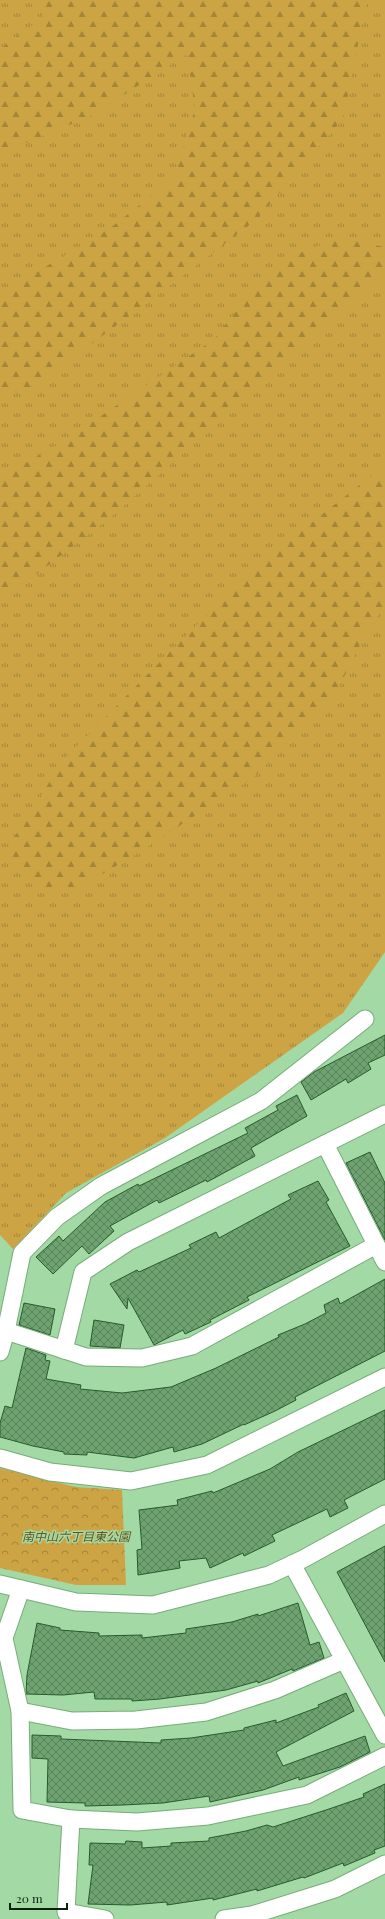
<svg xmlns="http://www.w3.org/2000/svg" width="385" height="1919" font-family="'Playfair Display','Noto Sans JP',serif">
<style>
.grass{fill:url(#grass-tufts)}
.forest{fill:url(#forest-firs)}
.park{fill:url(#park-crowns)}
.building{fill:url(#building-cross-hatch);stroke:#285b2c}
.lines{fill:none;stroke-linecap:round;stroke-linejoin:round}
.minor-casing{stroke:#77ac79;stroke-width:19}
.minor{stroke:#fff;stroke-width:17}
.labels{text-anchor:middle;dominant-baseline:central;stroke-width:3;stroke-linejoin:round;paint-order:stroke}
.park-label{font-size:12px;font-style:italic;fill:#6a531d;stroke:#a2d9a4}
</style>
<defs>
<pattern id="grass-tufts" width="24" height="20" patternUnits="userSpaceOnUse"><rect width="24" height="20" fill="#cda444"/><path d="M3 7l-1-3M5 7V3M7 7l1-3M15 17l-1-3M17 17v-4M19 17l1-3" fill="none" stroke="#a58537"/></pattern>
<pattern id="forest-firs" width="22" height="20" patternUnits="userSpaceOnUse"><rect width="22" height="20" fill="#cda444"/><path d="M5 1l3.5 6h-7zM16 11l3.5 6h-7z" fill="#a58537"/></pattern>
<pattern id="park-crowns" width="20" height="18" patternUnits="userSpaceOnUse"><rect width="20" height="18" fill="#cda444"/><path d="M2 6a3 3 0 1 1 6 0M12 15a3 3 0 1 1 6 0" fill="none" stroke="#a58537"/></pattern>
<pattern id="building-cross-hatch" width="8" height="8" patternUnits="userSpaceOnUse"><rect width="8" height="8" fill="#6ea371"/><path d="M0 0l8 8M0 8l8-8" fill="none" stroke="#59845b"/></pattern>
</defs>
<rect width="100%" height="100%" fill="#a2d9a4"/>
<!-- grass -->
<polygon class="grass" points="0,0 385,0 385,952 343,1013 165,1138 66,1193 13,1249 0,1235"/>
<!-- forest -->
<g class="forest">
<polygon points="41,0 367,0 343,119 257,219 147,303 35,385 0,398 0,294 109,229 174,178 195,109 187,54 93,115 0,154 0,49 43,17"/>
<polygon points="340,238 385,247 385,275 110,518 0,602 0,478 67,439 213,340 277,261"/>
<polygon points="385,465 385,606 368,629 336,693 253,778 133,856 72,892 38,891 5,852 64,759 250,571"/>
</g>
<!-- park -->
<polygon class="park" points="0,1468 76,1487 122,1490 126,1585 76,1585 0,1568"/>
<!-- building -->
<g class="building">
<polygon points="385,1035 385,1055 368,1063 371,1069 348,1083 346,1079 311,1100 301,1082 314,1072"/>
<polygon points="297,1095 307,1116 251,1148 255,1156 207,1182 206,1180 159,1203 157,1200 110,1226 114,1231 89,1254 82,1246 53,1274 36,1257 59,1236 63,1241 105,1202 138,1184 139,1186 248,1133 245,1128 278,1110 276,1106"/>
<polygon points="370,1152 385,1183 385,1240 346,1163"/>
<polygon points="318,1181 329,1200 326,1202 350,1246 247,1297 249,1300 210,1320 211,1322 185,1334 183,1330 154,1345 128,1298 127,1309 110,1284 137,1270 139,1272 191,1248 189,1245 216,1232 219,1238 291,1199 288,1195"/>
<polygon points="385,1279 385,1351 295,1397 296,1400 275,1411 244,1425 244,1424 202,1444 174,1452 173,1447 134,1458 87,1452 87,1455 64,1454 64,1452 33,1446 0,1437 0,1423 5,1406 12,1408 26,1348 46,1355 45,1360 50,1361 46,1379 81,1385 80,1389 122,1393 171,1387 216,1368 279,1337 278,1335 305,1324 326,1313 324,1305 338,1298 340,1304"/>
<polygon points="24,1303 55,1309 50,1335 19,1325"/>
<polygon points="94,1320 124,1325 120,1348 90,1346"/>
<polygon points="385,1410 385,1479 344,1500 348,1508 330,1517 327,1509 272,1535 275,1541 244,1556 243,1553 210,1568 206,1558 179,1561 180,1568 138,1575 137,1550 142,1549 139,1510 178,1505 177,1500 212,1491 213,1493 270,1469 298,1452"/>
<polygon points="385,1546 385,1662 337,1572"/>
<polygon points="298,1603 310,1645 319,1642 324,1658 293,1671 292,1669 258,1683 258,1681 226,1690 160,1699 132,1701 132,1699 95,1699 94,1692 63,1695 26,1694 27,1675 37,1623 60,1628 60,1630 99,1633 99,1636 142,1635 142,1638 186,1633 186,1629 232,1622 258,1614 258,1616"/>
<polygon points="346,1693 354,1711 276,1752 283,1766 365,1736 370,1752 340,1767 299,1780 299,1777 263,1790 210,1802 209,1796 163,1803 123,1805 85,1806 85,1803 47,1802 48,1759 32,1758 32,1735 61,1736 61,1739 161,1743 161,1740 191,1738 244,1730 244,1728 276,1720 276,1723 319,1707 318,1705"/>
<polygon points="385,1784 385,1846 374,1850 375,1853 344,1866 343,1863 304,1878 303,1877 257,1891 257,1889 213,1900 213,1898 167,1905 167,1902 130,1905 88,1904 93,1865 89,1865 90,1843 125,1844 126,1841 142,1842 142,1848 171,1846 171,1843 209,1841 209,1838 246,1831 267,1825 273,1827 329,1809 364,1797 363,1794"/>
</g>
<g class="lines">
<defs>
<g id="minor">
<polyline points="325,1144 385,1262"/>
<polyline points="6,1331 86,1357 142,1358 192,1346 376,1245"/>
<polyline points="64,1350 83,1272 128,1242 385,1114"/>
<polyline points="0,1352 6,1331 22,1253 57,1217 101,1186 261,1101 365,1019"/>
<polyline points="0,1458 50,1472 131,1481 207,1465 385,1377"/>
<polyline points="292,1564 385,1735"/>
<polyline points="0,1584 76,1602 153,1605 269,1575 303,1559 385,1514"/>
<polyline points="21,1589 4,1638 20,1711 22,1810 71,1819 137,1822 208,1816 307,1795 385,1756"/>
<polyline points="20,1711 72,1721 136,1720 206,1712 275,1690 344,1660"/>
<polyline points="71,1819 66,1912 105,1919"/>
<polyline points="224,1919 252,1915 335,1889 385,1864"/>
</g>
</defs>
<!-- minor casing -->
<use href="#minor" class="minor-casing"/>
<!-- minor -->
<use href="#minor" class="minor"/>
</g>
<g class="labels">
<!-- park labels -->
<g class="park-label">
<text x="76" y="1536">南中山六丁目東公園</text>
</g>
</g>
<!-- scale -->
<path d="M10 1903v6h57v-6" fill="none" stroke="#0b200d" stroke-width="2"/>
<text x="16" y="1903" font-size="12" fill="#0b200d" stroke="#a2d9a4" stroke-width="3" paint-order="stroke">20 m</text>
</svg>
